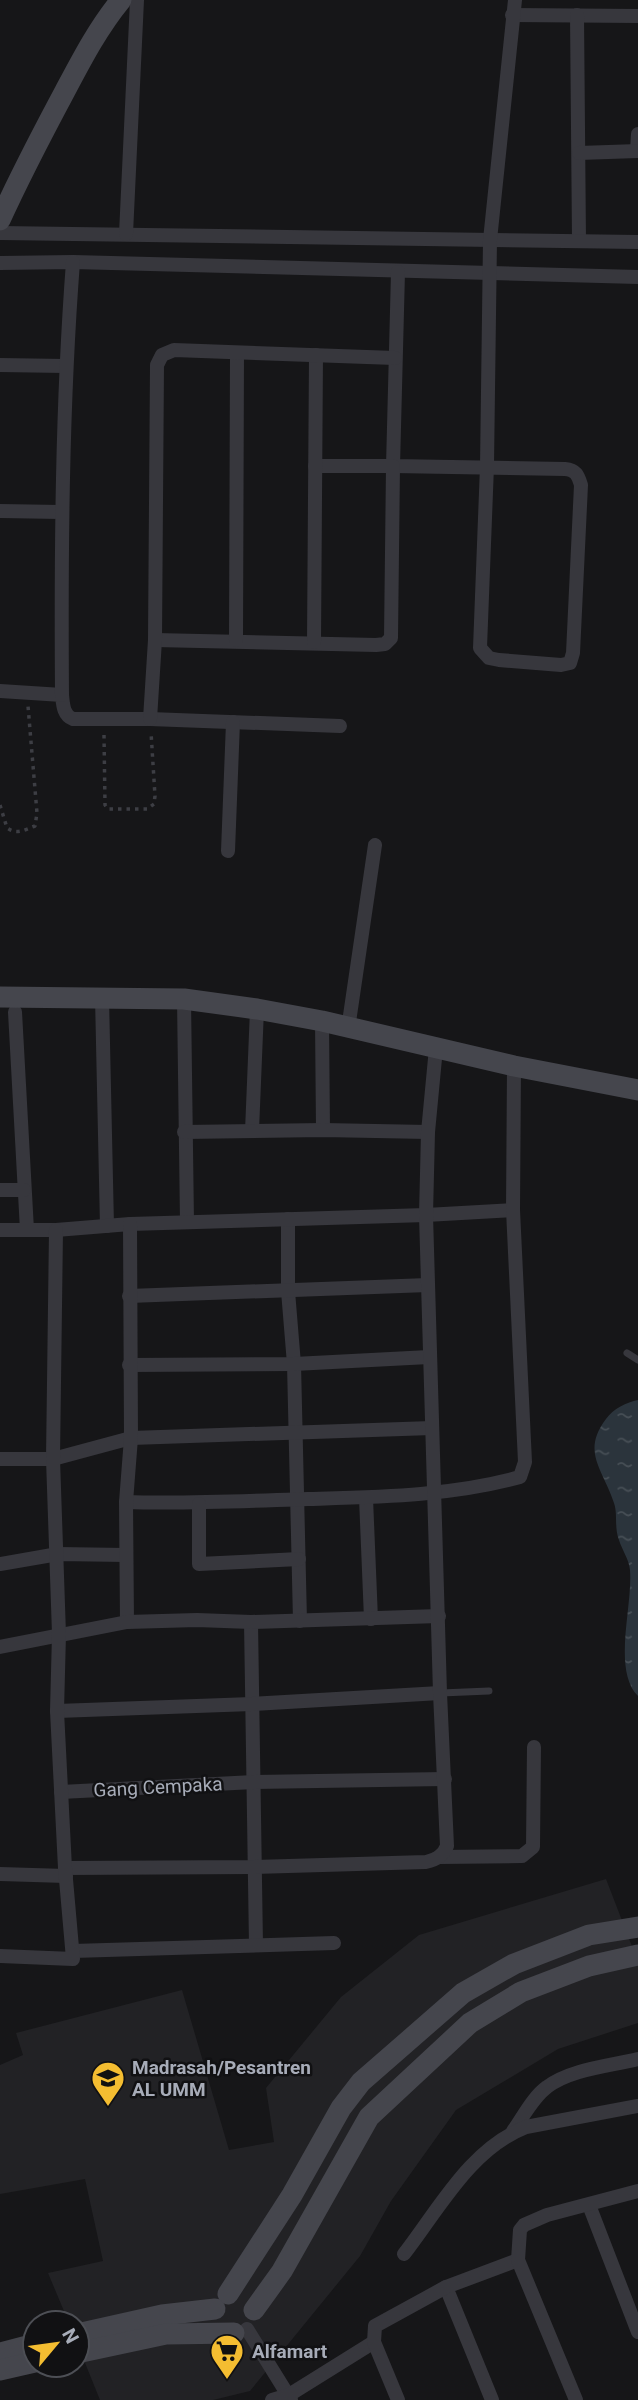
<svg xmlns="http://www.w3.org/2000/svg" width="638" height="2400" font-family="Roboto,sans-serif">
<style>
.built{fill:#222225}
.water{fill:url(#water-ripples)}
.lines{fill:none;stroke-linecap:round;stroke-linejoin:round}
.path{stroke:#3d3e44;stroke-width:3.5;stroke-dasharray:3.5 5;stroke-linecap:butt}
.lane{stroke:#37373d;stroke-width:7}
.street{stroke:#37373d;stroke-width:14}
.secondary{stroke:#45464d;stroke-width:21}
.labels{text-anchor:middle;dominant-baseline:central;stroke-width:5;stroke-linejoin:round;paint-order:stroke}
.street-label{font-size:19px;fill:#a7acb8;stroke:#111113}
.poi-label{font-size:19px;font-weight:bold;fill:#a7acb8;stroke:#111113;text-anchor:start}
</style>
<defs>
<pattern id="water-ripples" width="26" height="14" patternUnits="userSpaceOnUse" patternTransform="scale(1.75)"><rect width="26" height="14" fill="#2b343c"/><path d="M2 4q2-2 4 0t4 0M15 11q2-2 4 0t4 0" fill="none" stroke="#474f56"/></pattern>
</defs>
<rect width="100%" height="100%" fill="#161618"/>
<!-- built -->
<polygon class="built" points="606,1879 638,1962 638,2023 558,2049 456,2110 391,2201 360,2256 250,2391 213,2400 100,2400 77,2343 77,2323 69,2323 48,2273 103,2261 85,2179 0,2194 0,2065 23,2055 16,2033 182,1990 229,2150 274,2142 266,2088 341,1997 419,1935"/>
<!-- water -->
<path class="water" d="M638 1400V1696C612 1670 633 1606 630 1570 629 1559 622 1550 619 1540 614 1527 618 1514 614 1503 603 1469 581 1452 606 1419 613 1409 627 1402 638 1400Z"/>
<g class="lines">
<!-- path -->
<g class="path">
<polyline points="104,735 105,805 108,809 147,809 154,804 155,796 151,732"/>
<path d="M0 805 7 828C17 835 24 830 35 826L37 813 28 706"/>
</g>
<!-- lane -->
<g class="lane">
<polyline points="627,1353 638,1360"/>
<polyline points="441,1693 489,1691"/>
</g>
<!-- street -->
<g class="street">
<polyline points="512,15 638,16"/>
<polyline points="577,15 579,241"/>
<polyline points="637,151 638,134"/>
<polyline points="579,153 638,151"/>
<polyline points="0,233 638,242"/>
<polyline points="126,234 137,0"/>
<polyline points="0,263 73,262 638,277"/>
<path d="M398 272 393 466 565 469C576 470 578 475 581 485L573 653 570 663 561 665 499 660 489 658 480 648 487 466 490 240 515 0"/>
<polyline points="0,365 65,366"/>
<polyline points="0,511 61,512"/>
<polyline points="155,640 376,645 385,644 391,638 393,466 315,466"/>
<polyline points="236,640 237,354"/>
<polyline points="314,642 316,355"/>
<path d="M0 691 62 695C63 704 63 715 73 719H150L340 726"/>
<path d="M62 695C61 550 62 406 73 262"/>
<polyline points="150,719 155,640 157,365 162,355 174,350 395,358"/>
<polyline points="228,851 233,722"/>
<polyline points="102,997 107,1226"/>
<polyline points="184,999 187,1222"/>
<polyline points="15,1012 27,1230"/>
<polyline points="322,1021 323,1130"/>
<polyline points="348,1029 375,845"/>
<polyline points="252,1131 257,1009"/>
<polyline points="184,1132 323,1130 428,1132"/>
<polyline points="0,1190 24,1190"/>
<polyline points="288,1219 288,1291 294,1364 300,1621"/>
<polyline points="0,1230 56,1230 130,1224 426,1215 513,1210"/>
<polyline points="129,1296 428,1285"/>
<polyline points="129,1365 294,1364 429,1357"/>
<polyline points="0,1459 53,1459 131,1438 432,1428"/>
<polyline points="366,1498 371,1619"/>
<path d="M126 1502C187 1504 247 1501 308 1499 379 1497 452 1496 520 1477L525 1462 513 1210 514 1066"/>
<polyline points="199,1504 199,1564 299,1559"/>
<polyline points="0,1564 58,1554 126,1555"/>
<polyline points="127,1622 126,1502 131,1438 130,1224"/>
<polyline points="251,1622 256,1945"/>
<polyline points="0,1647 127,1622 197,1620 251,1622 439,1616"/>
<polyline points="57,1711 252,1704 440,1693"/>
<polyline points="61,1792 254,1782 445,1779"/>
<polyline points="439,1857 522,1856 533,1847 534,1747"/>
<path d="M65 1868 254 1867 426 1862C436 1860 443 1856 447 1846L440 1693 426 1215 428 1132 436 1048"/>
<polyline points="0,1874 66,1876"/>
<polyline points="73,1951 334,1943"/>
<polyline points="0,1956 73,1959 65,1868 57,1711 59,1634 53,1459 56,1230"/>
<path d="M513 2131C523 2117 533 2097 547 2087 571 2069 610 2066 638 2059"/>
<polyline points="589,2205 638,2332"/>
<path d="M404 2254C439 2209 470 2149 526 2127L638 2106"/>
<polyline points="446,2287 492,2400"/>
<polyline points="247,2329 291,2400"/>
<polyline points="272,2400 289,2395 374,2342"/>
<polyline points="398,2400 374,2342 375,2326 446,2287 518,2260"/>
<polyline points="576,2400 518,2260 520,2230 524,2225 547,2215 638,2191"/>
</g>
<!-- secondary -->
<g class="secondary">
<path d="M0 220C20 176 42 134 65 91 82 59 98 28 121 0"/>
<polyline points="0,997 184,999 257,1009 322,1021 514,1066 638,1090"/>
<polyline points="228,2294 292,2195 341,2108 361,2082 463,1993 514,1964 589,1935 638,1927"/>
<polyline points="254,2310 282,2271 369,2117 470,2023 521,1992 589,1966 638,1955"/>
<polyline points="77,2334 162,2315 215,2309"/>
<polyline points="0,2353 35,2344"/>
<polyline points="77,2353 166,2334 234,2333"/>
<polyline points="0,2370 35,2362"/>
</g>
</g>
<!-- icons -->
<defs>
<symbol id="school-pin" viewBox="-11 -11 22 30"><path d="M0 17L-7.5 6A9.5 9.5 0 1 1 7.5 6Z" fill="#f4bd31" stroke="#111113"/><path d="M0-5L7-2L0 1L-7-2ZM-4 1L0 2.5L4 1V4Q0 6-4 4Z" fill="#111"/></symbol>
<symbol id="supermarket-pin" viewBox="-11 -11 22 30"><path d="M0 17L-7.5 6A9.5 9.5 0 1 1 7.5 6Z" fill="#f4bd31" stroke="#111113"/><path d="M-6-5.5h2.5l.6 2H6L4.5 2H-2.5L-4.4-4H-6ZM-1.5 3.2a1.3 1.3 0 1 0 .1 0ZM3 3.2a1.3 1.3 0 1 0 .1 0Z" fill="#111"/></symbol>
</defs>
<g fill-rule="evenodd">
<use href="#school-pin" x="89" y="2059" width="38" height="52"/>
<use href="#supermarket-pin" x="208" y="2332" width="38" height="52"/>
</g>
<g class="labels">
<!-- street labels -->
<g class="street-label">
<text transform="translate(158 1787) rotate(-3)">Gang Cempaka</text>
</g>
<!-- poi labels -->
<g class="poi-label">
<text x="132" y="2067">Madrasah/Pesantren<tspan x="132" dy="22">AL UMM</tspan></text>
<text x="252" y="2351">Alfamart</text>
</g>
</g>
<!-- north arrow -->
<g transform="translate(56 2344) rotate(61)"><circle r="33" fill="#111113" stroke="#4d4f55" stroke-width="2"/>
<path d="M0-5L12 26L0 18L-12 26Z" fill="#f4bd31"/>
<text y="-10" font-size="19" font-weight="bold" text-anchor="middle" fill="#a7acb8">N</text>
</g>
</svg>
